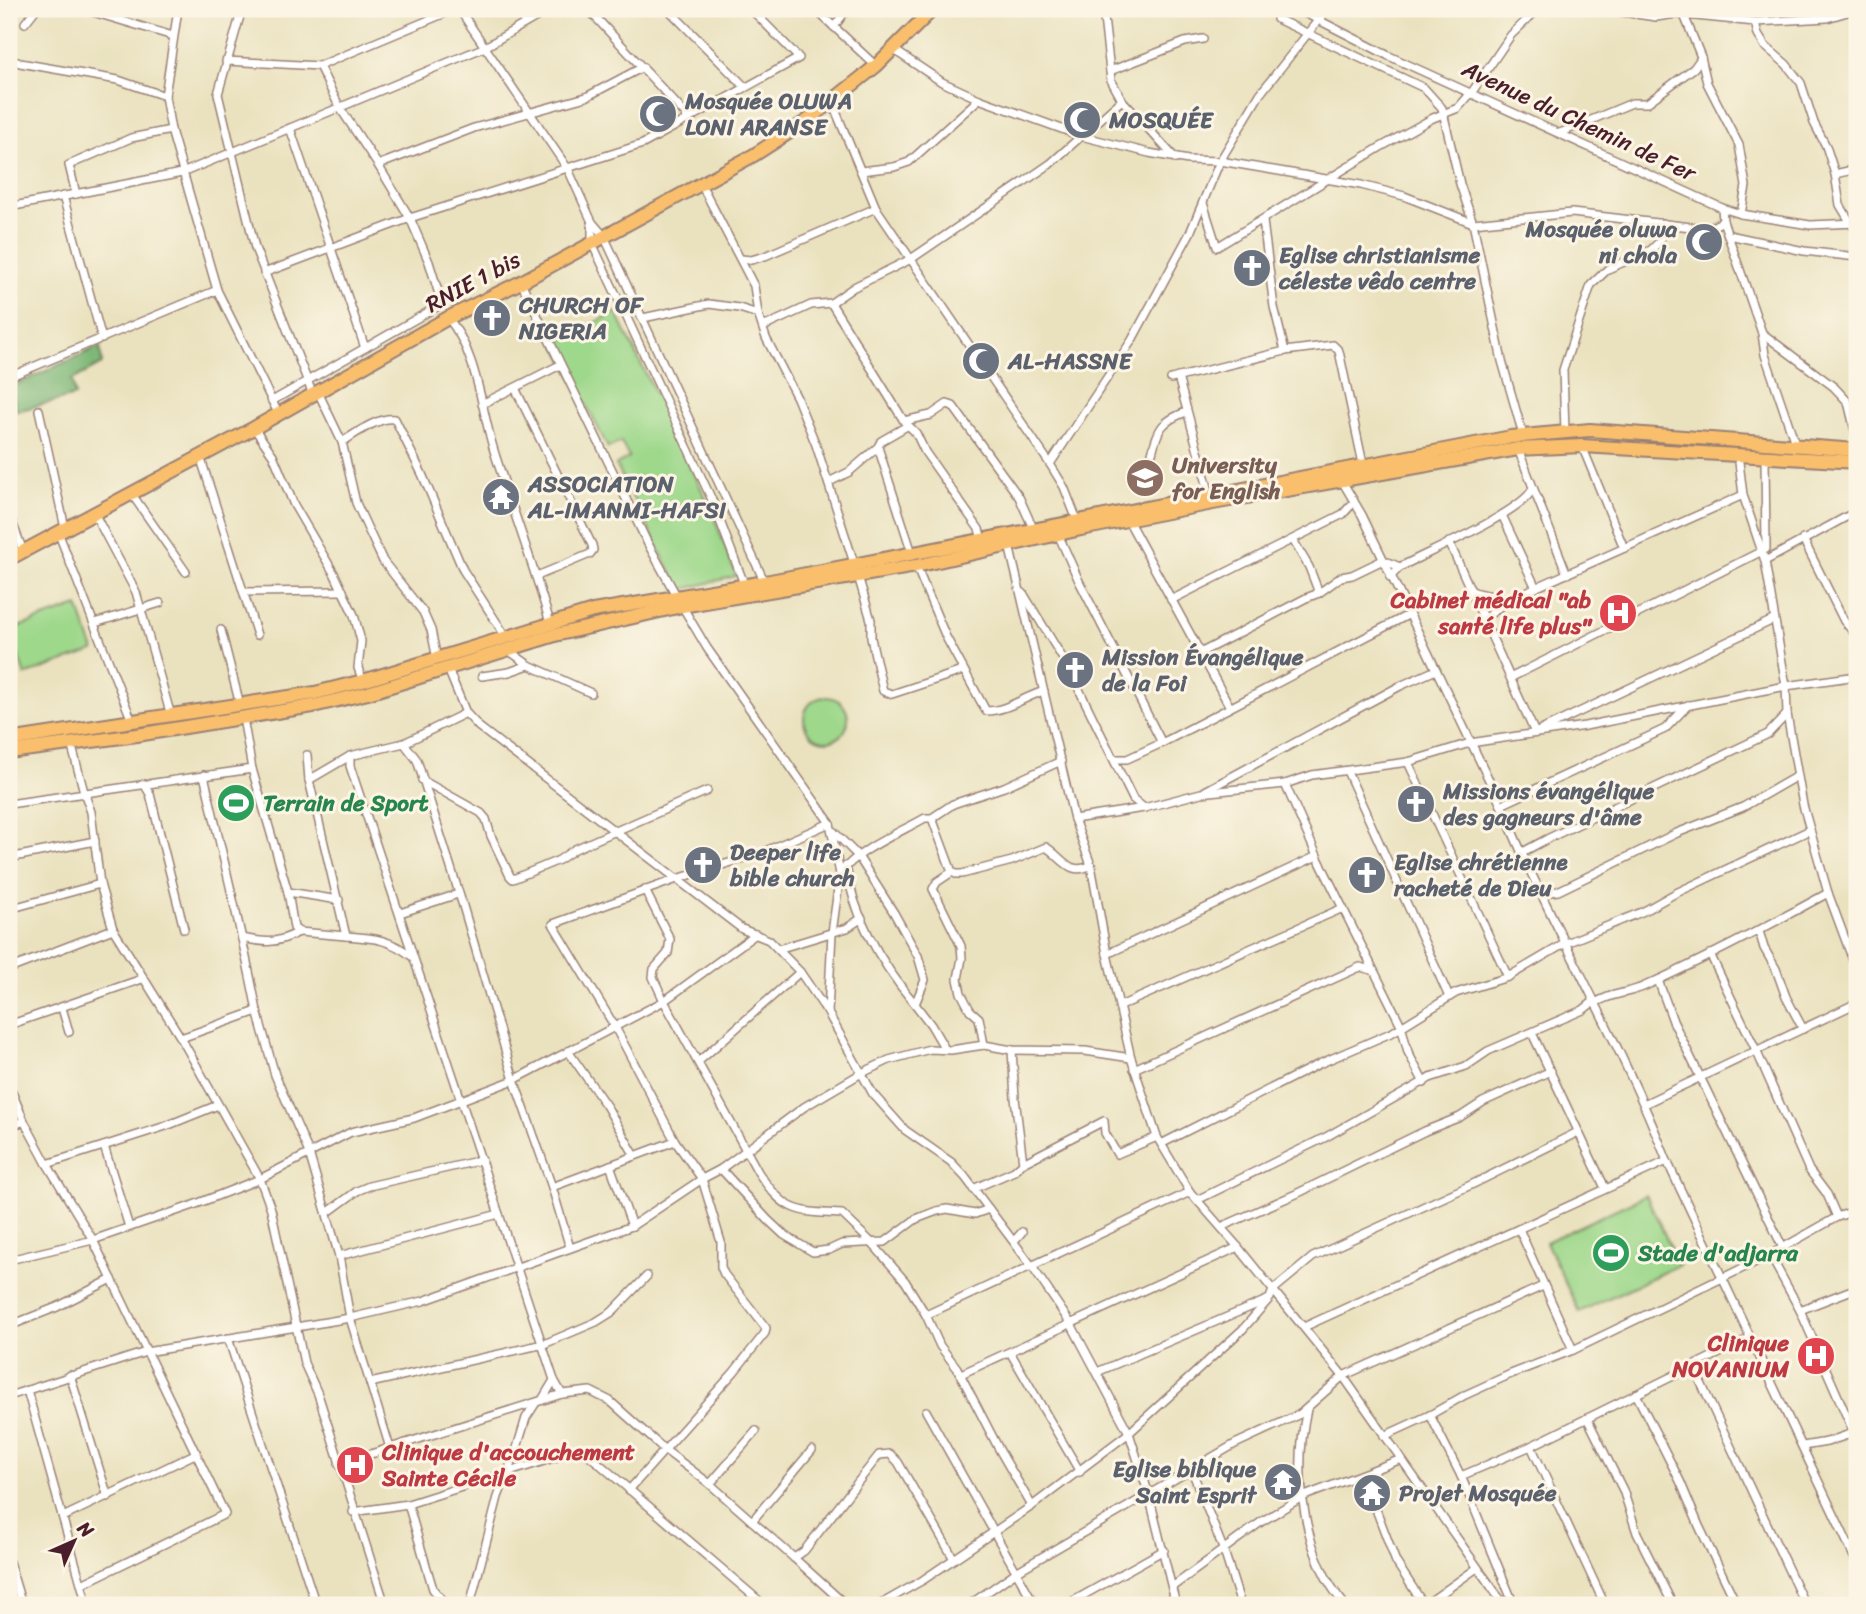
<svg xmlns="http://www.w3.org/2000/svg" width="1866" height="1614" font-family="Sriracha,sans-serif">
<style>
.green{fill:#9ed88b;stroke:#747c5b;stroke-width:2}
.forest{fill:#7eb877;stroke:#646c51;stroke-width:2}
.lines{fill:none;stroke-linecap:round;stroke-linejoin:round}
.minor-casing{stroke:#9a8075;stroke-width:10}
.primary-casing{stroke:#9a8075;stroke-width:16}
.minor{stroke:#fff;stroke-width:7}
.primary{stroke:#f9bf6d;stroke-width:12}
.labels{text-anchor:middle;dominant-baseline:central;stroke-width:6;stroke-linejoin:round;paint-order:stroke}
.worship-label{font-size:23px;font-weight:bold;fill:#5b616d;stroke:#fcf5e5;text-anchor:start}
.street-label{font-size:23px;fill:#4a1f2b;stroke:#fcf5e5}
.education-label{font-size:23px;font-weight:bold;fill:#785e54;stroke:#fcf5e5;text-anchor:start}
.health-label{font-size:23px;font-weight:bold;fill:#be3a42;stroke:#fcf5e5;text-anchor:end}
.leisure-label{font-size:23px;font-weight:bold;fill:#27864d;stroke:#fcf5e5;text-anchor:start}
</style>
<rect width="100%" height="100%" fill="#fcf5e5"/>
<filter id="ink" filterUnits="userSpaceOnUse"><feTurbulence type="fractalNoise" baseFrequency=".0143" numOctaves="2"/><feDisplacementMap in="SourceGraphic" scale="14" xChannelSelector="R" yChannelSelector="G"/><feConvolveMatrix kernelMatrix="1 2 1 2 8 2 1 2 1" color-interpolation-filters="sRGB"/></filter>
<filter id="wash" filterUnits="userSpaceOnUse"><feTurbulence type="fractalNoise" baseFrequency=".00686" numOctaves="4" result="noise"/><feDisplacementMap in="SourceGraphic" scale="28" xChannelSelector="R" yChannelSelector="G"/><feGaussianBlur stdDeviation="1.57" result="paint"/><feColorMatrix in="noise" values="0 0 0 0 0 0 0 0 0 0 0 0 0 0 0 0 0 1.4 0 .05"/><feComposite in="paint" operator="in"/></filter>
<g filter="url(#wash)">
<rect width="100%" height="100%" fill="#eae2bf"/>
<!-- green -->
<g class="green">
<polygon points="616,312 711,509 736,576 680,590 616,465 629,457 621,442 608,448 555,342"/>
<polygon points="78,606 94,651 25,675 9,630"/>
<circle cx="826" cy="719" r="22"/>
<polygon points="1646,1195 1679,1265 1579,1312 1546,1242"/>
</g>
<!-- forest -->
<polygon class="forest" points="100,346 102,364 72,380 75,396 17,411 11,387"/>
</g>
<g filter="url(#ink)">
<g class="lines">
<defs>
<g id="minor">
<polyline points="83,9 173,36"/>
<polyline points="178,9 165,96 171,130 217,290 278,413"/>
<polyline points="242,9 218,94 255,248 313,395"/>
<polyline points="459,9 568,169 592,222 604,236 766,585"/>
<polyline points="588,9 689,118"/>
<polyline points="668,9 745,87"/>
<polyline points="815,9 876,66"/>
<polyline points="1103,9 1111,80 1122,100 1176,159"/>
<polyline points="1279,9 1277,19 1424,88 1442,108 1460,184 1473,223 1502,361 1523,435"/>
<polyline points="1297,9 1389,56 1722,208 1741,214 1810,225 1857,223"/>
<polyline points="1602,9 1656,17 1676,14 1755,22 1827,18 1857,9"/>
<polyline points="1691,9 1684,15 1701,57 1707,83 1739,145 1746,186 1741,214"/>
<polyline points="1755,22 1758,35 1765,46 1786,64 1801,83 1814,123 1826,146 1835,174 1840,205 1852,225"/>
<polyline points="25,23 36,9"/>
<polyline points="834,27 847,9"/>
<polyline points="894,50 942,82 979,99 1081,136 1149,153 1188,160 1220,161 1361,185 1404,196 1473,223 1572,213 1708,229 1723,221"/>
<polyline points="9,59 20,63 118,80 165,96"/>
<polyline points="226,61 319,66 455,9"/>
<polyline points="1110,71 1185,42 1203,39"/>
<polyline points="832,102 876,208 1050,464 1064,487 1077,520"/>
<polyline points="290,128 365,348"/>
<polyline points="1560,133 1632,103 1647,103 1694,68 1701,58"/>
<polyline points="378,165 474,128 586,97 643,67"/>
<polyline points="861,171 894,167 909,162 979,99"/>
<polyline points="1835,174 1857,169"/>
<polyline points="701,184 754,286 758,314 766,338 797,398 816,445 854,563"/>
<polyline points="76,194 69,165 131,138 171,130"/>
<polyline points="63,196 102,339"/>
<polyline points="1203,203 1217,247 1379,148 1433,118 1458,108 1472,92 1511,35 1538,9"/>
<polyline points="9,207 182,173 485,47 550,9"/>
<polyline points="1722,208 1723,221 1762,333 1765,355 1796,446"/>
<polyline points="1263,221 1274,307 1285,351"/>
<polyline points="592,222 592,243 712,500 746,589"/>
<polyline points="1729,235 1804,251 1857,257"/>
<polyline points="741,259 751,260 765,256 876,208"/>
<polyline points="264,273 410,218 643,144 799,58 751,9"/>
<polyline points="521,282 647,542 677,597"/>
<polyline points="831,303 904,421 916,433 925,452 979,529 982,539"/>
<path d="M448 318C478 354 481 411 495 454 513 511 534 566 550 623"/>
<polyline points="643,318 709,304 739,308 758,314"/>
<polyline points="763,327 811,305 831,303 854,287 911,259 1050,164 1122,100"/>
<polyline points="1762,333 1834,387 1848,402 1857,439"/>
<polyline points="9,377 217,290"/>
<polyline points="1178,377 1210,495"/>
<polyline points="1171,379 1285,351 1333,345 1339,351 1363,464"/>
<polyline points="515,388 592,545 593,550 590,554 537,576"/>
<polyline points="318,392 342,442 356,503 367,527 383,561 423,612 431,630 437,659"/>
<polyline points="272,401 442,304 429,262 410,218 378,165 340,108 319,66"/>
<polyline points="482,404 560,365"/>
<polyline points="39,410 65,528"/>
<polyline points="904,421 931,415 947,404 953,406 1019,497 1033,528"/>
<polyline points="907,426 881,441 878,447 912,553"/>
<polyline points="254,428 273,455 294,505 335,575 354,615 361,641 358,668 363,681"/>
<polyline points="1565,432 1563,370 1591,285 1608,269 1651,250 1660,241 1663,223"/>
<path d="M342 442C355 434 379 416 395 419L422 474 463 570 506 637"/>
<polyline points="1582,446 1624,548"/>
<polyline points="1518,449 1567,574"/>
<path d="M1152 453C1158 428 1162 421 1186 412"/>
<polyline points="1738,454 1743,495 1765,561 1786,686 1787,714 1803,805 1828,893 1857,971"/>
<polyline points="200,456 257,635"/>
<polyline points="1050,464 1132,340 1190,233 1220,161 1260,94 1327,9"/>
<path d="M1342 481 1362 515 1501 805C1551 926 1620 1039 1667 1161L1857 1563"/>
<polyline points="829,482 849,472 878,447"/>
<polyline points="131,493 186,572"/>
<polyline points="94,513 136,592 171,716"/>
<polyline points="9,514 23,551"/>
<polyline points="1502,515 1536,588"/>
<polyline points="1128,520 1230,707"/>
<polyline points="58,532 132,721"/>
<polyline points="1058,534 1079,581 1162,743"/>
<polyline points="1803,539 1844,621 1857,636"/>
<polyline points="1293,540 1309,567 1319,593"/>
<polyline points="1449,542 1535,733 1773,620"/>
<polyline points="1009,545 1074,819 1091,865 1107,954 1131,1058 1157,1137 1190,1192 1238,1247 1343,1376 1504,1605"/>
<polyline points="1765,561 1857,511"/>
<path d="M916 566 946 637 986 711C1007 711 1024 697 1044 691"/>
<polyline points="858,576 871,620 871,638 883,691 892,694 962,671"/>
<path d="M1390 577 1400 567C1426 553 1525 511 1533 488"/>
<path d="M1472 591C1484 597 1498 594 1508 600"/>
<polyline points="244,592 343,591"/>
<polyline points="1023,593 1068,667 1133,799 1144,808"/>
<polyline points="1171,600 1343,514 1354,502"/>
<polyline points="682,606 707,648 830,823 840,874 832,933 828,1013"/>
<polyline points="1484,619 1508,600 1743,495"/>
<polyline points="95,623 160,603"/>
<polyline points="221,630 240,705"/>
<polyline points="508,650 529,665 591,693"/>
<polyline points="1202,652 1306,598 1319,593 1341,577 1352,575 1383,560 1400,567"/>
<polyline points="448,669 466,713 479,727 742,929 769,940 800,972 828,1013 873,1094 905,1130 951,1162 965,1177 1031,1265 1071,1324 1129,1433 1149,1495 1176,1605"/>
<polyline points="482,676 509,672 529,665"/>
<polyline points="1512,677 1766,549 1765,457"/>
<polyline points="71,743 84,792 91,812 100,884 113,929 181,1038 260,1179 271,1209 304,1363 318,1394 385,1605"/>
<polyline points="404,743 417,760 463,906 514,1080 552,1187 570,1248"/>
<path d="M307 755 309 780 346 936C375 938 390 939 413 957"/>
<polyline points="350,756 350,766 554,1380 562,1394"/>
<polyline points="1115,759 1127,759 1162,743 1408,615"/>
<polyline points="1408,762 1508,977"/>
<polyline points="252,769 288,892 294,928 299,932 346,936"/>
<polyline points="1347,771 1449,997"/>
<polyline points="309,780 350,756 404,743 466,713"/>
<polyline points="422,780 481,813 486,819 491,836 510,876 513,879 559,860 575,849 707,791"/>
<polyline points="144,784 150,794 184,929"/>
<polyline points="1285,784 1317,856 1401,1025 1408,1052 1424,1083"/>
<polyline points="1205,791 1400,686 1436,670"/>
<polyline points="9,804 252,769 243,718"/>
<polyline points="1501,805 1665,729 1688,705"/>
<polyline points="932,818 952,872 937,882 933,889 961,946 962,958 958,979 961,993 970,1010 979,1018 984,1045"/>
<polyline points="1074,819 1144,808 1201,793 1285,784 1312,775 1408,762 1470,743 1585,726 1786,686 1857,676"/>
<polyline points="833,831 858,856 894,913 918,956 925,980 915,1004 931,1025 945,1049"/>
<polyline points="1521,853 1547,839 1768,734 1787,714"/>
<polyline points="9,858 95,841"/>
<path d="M846 866C854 918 882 965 915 1004"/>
<path d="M952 872 956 874H962L1012 861 1046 847C1063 858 1070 877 1091 865"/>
<path d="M840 874C857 850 899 833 925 818H932L953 804 1004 787 1061 761"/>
<polyline points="1538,888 1550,892 1558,891 1677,833 1743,807 1797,776"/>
<path d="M645 890 670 939 668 953 654 969 653 977 664 1001 758 1172C785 1213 797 1212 842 1214L871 1242 905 1281 926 1315 940 1346 957 1368 1000 1451 1032 1506"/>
<polyline points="288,892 339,900"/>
<polyline points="9,909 100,884"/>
<polyline points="400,913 458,894"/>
<polyline points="1759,931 1764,948 1776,969 1786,997 1803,1029"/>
<path d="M242 938C266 943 276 944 299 932"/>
<polyline points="778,949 847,928 862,918"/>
<polyline points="1107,954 1317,856"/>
<polyline points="1710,954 1756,1050 1809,1170 1827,1194 1837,1217"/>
<polyline points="9,969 113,929"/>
<polyline points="1658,980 1673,1021 1783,1248"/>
<path d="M1594 1004C1609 993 1628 994 1645 986 1707 958 1768 926 1828 893"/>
<polyline points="1120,1006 1343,908"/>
<polyline points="62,1008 69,1032"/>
<polyline points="257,1011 275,1075 309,1153 339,1256 350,1318 390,1448"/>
<polyline points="9,1025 142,979"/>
<polyline points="1532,1033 1605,1188"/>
<path d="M181 1038 257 1011C242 932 222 854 204 775"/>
<polyline points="1012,1050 1015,1098 1023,1163"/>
<polyline points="568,1051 607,1107 635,1156"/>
<polyline points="698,1062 800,972"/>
<polyline points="1134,1069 1360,967 1372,970"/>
<polyline points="9,1085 24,1121 47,1164 93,1240 225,1514 82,1584"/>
<polyline points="1644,1104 1857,1003"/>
<polyline points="9,1127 24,1121"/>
<polyline points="1163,1143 1319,1064 1393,1032 1456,993 1508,977 1564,944 1644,911 1674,894 1810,830"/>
<polyline points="104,1146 129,1227"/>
<polyline points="47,1164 166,1126 218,1105"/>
<polyline points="610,1165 632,1226"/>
<polyline points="721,1169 768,1220 784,1235 813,1252 829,1250 842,1244 885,1242 916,1219 937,1211 947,1209 975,1214 989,1209"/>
<polyline points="552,1187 675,1141"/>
<polyline points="973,1189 1014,1171 1023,1163 1104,1121 1105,1133 1117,1154 1157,1137"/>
<polyline points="1197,1200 1326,1137 1430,1078 1466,1066 1488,1051 1583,1010 1593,1002"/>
<polyline points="327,1213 357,1191 369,1186 482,1160"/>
<polyline points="1221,1227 1296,1194 1425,1131 1460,1117 1483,1102 1551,1071"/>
<polyline points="1519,1229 1573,1350"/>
<polyline points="1014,1241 1022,1232"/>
<polyline points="1770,1255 1800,1310 1854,1433"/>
<polyline points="339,1256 499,1214"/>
<polyline points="9,1260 93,1240 191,1206 260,1179 351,1132 414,1118 514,1080 664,1001 756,934"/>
<polyline points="1800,1310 1857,1288"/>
<polyline points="926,1315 1190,1192"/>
<polyline points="9,1326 57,1307 112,1279"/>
<polyline points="1304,1327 1667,1161"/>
<polyline points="228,1338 316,1605"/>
<polyline points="1010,1352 1080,1472"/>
<polyline points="1693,1366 1805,1605"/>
<polyline points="1097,1372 1267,1300"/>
<polyline points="961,1374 1238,1247"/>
<polyline points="70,1375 108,1497"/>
<polyline points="370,1383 544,1344 596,1322 612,1312 647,1276"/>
<polyline points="27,1390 87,1605"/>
<polyline points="1636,1394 1680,1481 1699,1526 1737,1605"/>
<polyline points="9,1396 146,1352 350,1318 423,1301 632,1226 702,1179 721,1169 804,1107 860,1074 889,1060 930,1049 951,1050 984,1045 1012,1050 1085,1051 1131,1058"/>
<polyline points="542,1400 554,1380"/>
<path d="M1307 1409C1293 1472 1302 1555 1345 1605"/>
<polyline points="926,1411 1035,1605"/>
<polyline points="1430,1415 1461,1476 1514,1605"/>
<polyline points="1587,1418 1623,1490 1637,1533 1673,1605"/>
<polyline points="1384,1436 1430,1415 1465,1395 1511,1374 1573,1350 1770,1255 1837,1217 1857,1210"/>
<polyline points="1531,1446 1605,1605"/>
<polyline points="1803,1446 1827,1442 1856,1432"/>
<polyline points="339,1464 562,1394 590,1391 610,1401 665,1450 710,1484 794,1558 804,1551 879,1455 890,1454 898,1462 954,1559"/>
<polyline points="1192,1471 1224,1551 1241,1605"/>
<polyline points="1461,1476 1531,1446 1750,1338"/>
<polyline points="710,1484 756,1431"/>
<polyline points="629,1490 734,1372 765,1333 766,1328 724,1274 721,1267 721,1242 702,1179 675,1141 615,1027 553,924 677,879 761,853 830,823"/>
<polyline points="408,1504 433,1589 446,1605"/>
<polyline points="353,1512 408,1504 582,1449 764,1605"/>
<polyline points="1377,1512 1396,1562 1424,1605"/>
<polyline points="63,1517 197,1453"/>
<polyline points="752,1521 812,1450"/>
<polyline points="794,1558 846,1605"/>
<polyline points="9,1562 22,1605"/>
<polyline points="1172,1587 1261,1522 1302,1497 1399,1460"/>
<polyline points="470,1605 498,1497 517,1448 526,1418 535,1404"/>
<polyline points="879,1605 923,1580 1032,1506 1129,1433 1243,1329 1270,1298 1273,1290 1313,1257 1473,1184 1578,1132"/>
<polyline points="969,1605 1016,1572 1235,1444 1300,1414 1343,1376 1543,1286"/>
<polyline points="1066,1605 1164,1550"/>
<polyline points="1162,1605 1174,1598"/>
<polyline points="1425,1605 1477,1568"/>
</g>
<g id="primary">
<polyline points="9,559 254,428 448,318 521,282 754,155 807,121 876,66 933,9"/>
<polyline points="9,740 315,693 363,681 593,611 765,582 1511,437 1590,430 1857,450"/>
<polyline points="9,752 137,735 313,706 368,693 555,635 682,606 916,566 1081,529 1213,503 1518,449 1582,446 1857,462"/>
</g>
</defs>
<!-- minor casing -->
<use href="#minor" class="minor-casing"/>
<!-- primary casing -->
<use href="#primary" class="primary-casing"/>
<!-- minor -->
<use href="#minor" class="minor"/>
<!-- primary -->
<use href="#primary" class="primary"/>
</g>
</g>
<!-- icons -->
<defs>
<symbol id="mosque-disc" viewBox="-11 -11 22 22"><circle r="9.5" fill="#6b7280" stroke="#fcf5e5"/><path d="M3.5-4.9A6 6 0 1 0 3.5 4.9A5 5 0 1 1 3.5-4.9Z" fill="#fff"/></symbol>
<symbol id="church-disc" viewBox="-11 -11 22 22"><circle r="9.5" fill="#6b7280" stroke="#fcf5e5"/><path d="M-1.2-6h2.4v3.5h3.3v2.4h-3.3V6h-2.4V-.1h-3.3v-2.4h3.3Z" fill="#fff"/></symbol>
<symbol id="university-disc" viewBox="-11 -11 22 22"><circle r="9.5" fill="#8d6e63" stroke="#fcf5e5"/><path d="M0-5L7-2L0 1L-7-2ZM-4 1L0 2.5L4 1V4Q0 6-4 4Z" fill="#fff"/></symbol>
<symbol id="temple-disc" viewBox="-11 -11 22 22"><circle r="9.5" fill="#6b7280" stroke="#fcf5e5"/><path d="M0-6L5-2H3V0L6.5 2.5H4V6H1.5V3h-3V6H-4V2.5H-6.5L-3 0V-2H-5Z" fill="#fff"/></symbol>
<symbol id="hospital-disc" viewBox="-11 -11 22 22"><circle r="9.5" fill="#e0444e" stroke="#fcf5e5"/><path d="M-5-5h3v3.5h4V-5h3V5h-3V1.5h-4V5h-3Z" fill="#fff"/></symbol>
<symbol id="stadium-disc" viewBox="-11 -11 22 22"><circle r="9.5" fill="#2e9e5b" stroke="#fcf5e5"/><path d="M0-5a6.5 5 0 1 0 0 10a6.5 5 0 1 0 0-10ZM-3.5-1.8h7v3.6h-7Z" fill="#fff"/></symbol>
</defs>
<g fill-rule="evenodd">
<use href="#mosque-disc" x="636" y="92" width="44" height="44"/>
<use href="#mosque-disc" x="1060" y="98" width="44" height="44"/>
<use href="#mosque-disc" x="1682" y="220" width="44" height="44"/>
<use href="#church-disc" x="1230" y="246" width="44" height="44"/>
<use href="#church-disc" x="470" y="296" width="44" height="44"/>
<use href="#mosque-disc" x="959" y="339" width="44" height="44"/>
<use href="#university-disc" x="1123" y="456" width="44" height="44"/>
<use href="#temple-disc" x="479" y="475" width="44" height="44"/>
<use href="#hospital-disc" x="1596" y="591" width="44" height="44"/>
<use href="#church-disc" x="1053" y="648" width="44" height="44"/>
<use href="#stadium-disc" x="214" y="781" width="44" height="44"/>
<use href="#church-disc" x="1394" y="782" width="44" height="44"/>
<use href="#church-disc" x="681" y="843" width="44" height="44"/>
<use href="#church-disc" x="1345" y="853" width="44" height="44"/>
<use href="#stadium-disc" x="1589" y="1231" width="44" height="44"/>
<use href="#hospital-disc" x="1794" y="1334" width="44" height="44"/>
<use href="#hospital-disc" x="333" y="1443" width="44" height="44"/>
<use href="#temple-disc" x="1261" y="1460" width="44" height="44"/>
<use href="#temple-disc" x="1350" y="1471" width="44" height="44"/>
</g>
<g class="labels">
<!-- worship labels -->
<g class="worship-label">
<text x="685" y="101">Mosquée OLUWA<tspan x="685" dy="26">LONI ARANSE</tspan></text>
<text x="1109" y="120">MOSQUÉE</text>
<text x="1677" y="229" text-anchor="end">Mosquée oluwa<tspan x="1677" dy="26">ni chola</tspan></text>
<text x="1279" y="255">Eglise christianisme<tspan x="1279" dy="26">céleste vêdo centre</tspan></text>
<text x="519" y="305">CHURCH OF<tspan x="519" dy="26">NIGERIA</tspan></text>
<text x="1008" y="361">AL-HASSNE</text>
<text x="528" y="484">ASSOCIATION<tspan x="528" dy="26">AL-IMANMI-HAFSI</tspan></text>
<text x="1102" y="657">Mission Évangélique<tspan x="1102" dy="26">de la Foi</tspan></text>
<text x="1443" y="791">Missions évangélique<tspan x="1443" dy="26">des gagneurs d'âme</tspan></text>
<text x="730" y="852">Deeper life<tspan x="730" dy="26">bible church</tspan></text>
<text x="1394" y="862">Eglise chrétienne<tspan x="1394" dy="26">racheté de Dieu</tspan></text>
<text x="1256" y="1469" text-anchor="end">Eglise biblique<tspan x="1256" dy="26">Saint Esprit</tspan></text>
<text x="1399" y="1493">Projet Mosquée</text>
</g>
<!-- street labels -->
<g class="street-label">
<text transform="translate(1579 121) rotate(25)">Avenue du Chemin de Fer</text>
<text transform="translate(473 282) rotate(-28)">RNIE 1 bis</text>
</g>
<!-- education labels -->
<g class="education-label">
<text x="1172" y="465">University<tspan x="1172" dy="26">for English</tspan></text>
</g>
<!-- health labels -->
<g class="health-label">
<text x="1591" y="600">Cabinet médical "ab<tspan x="1591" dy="26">santé life plus"</tspan></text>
<text x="1789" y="1343">Clinique<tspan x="1789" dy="26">NOVANIUM</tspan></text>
<text x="382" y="1452" text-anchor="start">Clinique d'accouchement<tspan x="382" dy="26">Sainte Cécile</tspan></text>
</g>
<!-- leisure labels -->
<g class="leisure-label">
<text x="263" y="803">Terrain de Sport</text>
<text x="1638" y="1253">Stade d'adjarra</text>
</g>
</g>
<!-- margin -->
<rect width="1866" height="1614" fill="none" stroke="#fcf5e5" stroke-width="35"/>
<!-- north arrow -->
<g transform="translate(74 1541) rotate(45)" stroke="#fcf5e5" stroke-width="5" paint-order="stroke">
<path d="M0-5L12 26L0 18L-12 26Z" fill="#4a1f2b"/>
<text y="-10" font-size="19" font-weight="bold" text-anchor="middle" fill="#4a1f2b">N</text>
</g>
</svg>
